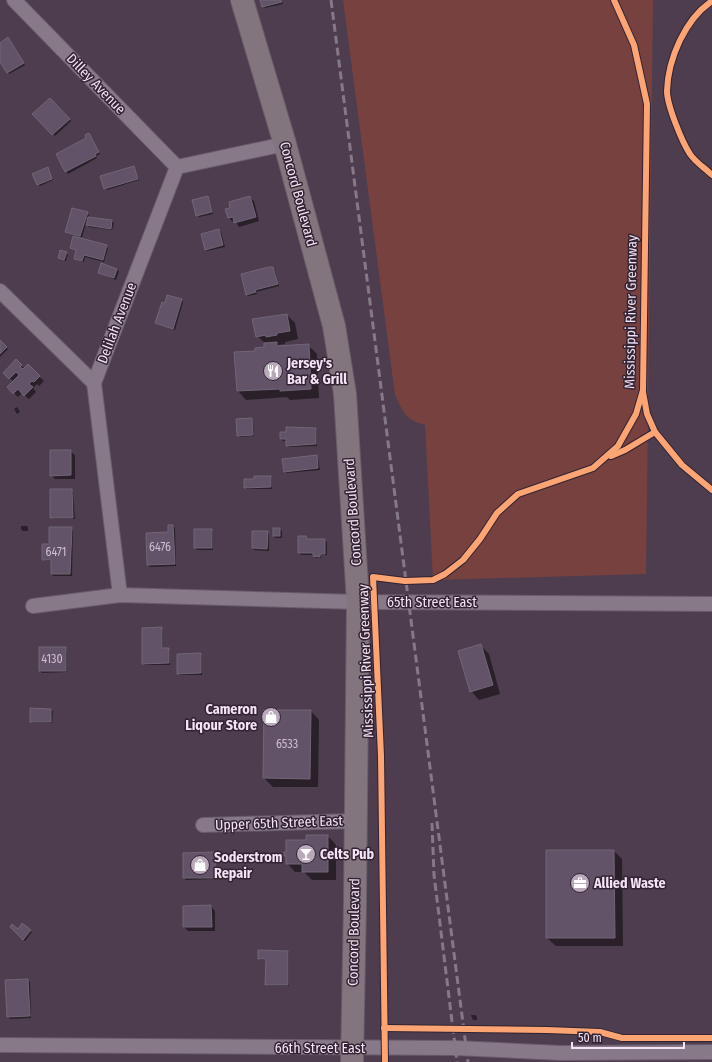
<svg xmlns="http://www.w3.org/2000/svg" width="712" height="1062" font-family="'Fira Sans Condensed',sans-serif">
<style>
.green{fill:#774140}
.shadow{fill:#0007}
.building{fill:#625369;stroke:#716676}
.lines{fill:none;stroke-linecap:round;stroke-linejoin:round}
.minor-casing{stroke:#695b6a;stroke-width:16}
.primary-casing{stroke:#695b6a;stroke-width:24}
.minor{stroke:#877988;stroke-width:14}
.primary{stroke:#83757e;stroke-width:22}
.rail{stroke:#857986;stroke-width:3;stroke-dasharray:8 4;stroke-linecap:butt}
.cycleway-casing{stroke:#312332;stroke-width:8}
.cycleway{stroke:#fda474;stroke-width:6}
.labels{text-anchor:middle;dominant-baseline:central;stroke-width:3;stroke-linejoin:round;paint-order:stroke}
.number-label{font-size:12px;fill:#d0bed2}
.street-label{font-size:14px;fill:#f4e2f5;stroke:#312332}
.poi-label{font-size:14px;font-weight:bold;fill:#f4e2f5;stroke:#312332;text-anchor:start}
</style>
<rect width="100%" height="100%" fill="#4d3d4e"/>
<!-- green -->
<path class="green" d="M343 0H653L646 574 433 580 425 425C404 419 404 413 395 395Z"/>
<!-- shadow -->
<g class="shadow">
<polygon points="261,0 282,0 283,4 265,8"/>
<polygon points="10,40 25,65 9,74 0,60 0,44"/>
<polygon points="50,99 71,121 55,136 34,114"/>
<polygon points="89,134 100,154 96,156 97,158 68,174 57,154 87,138"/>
<polygon points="134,167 139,180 107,190 105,188"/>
<polygon points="47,169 53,180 40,186 38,184"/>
<polygon points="207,197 209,199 213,214 199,217 197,215"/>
<polygon points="249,197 254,201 259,221 239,227 235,221 233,222 229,218 232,208"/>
<polygon points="87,213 89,215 88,218 112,221 114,223 112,230 89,227 86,224 82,237 68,233 66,232"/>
<polygon points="219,230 221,232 225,247 207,251 206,249"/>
<polygon points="106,246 108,248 104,262 85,257 84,262 77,260 75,259 77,250 71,247"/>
<polygon points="66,253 68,254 66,261 59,258"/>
<polygon points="101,264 119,271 116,280 99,273"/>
<polygon points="273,268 275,270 279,286 256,292 257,294 248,296 247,294"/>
<polygon points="182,300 183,302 175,330 158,324 156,323"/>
<polygon points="287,315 295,323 298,339 285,342 285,344 278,345 281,347 308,345 317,354 319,398 290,400 287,397 246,400 238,391 235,353 256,352 265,348 265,343 257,336"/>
<polygon points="0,341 8,349 0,357"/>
<polygon points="16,361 25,369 28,366 44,381 39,386 37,384 33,388 36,392 29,399 22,393 18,397 8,387 14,382 4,373"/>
<polygon points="17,407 20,412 17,414 14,409"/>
<polygon points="252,419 253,421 254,436 240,437 238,435"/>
<polygon points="315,429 317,430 317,446 289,447 287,445 287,441 283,441 281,439"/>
<polygon points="70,451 75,455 75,479 55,479 51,475"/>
<polygon points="317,456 318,458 320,470 286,473 285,472"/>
<polygon points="271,477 272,479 272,489 246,489 245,487 255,480"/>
<polygon points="71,490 73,492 75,519 53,519 51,517"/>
<polygon points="21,526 27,526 28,528 28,531 23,531 21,529"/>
<polygon points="173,526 175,528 176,566 150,567 148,565"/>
<polygon points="71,528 73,530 72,576 53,576 52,574 52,561 45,561 43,559 50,545"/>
<polygon points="280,529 282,531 282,538 275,538 274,536"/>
<polygon points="211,530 213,532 213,550 197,550 195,548"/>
<polygon points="267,532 269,534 269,551 254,550 253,548"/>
<polygon points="306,537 308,540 325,540 327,542 327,555 321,555 321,558 316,558 314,555 301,555 299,553"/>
<polygon points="161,628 163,630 163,649 168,649 170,651 170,665 145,665 143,663"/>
<polygon points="480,645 489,654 500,694 479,700 471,691"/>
<polygon points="65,648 67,650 67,672 42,673 40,671"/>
<polygon points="200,654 202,656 202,675 180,675 178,673"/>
<polygon points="51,710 53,711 52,723 33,723 31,721"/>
<polygon points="311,711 319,720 318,787 273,787 264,778"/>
<polygon points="328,836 336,845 336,880 312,880 304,872 295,872 287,863 287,857 285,855 307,841"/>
<polygon points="614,851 622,859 623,946 556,946 547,938"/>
<polygon points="215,853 217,855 217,879 186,880 184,878"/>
<polygon points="211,906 215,911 215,931 188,931 184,927"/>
<polygon points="11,927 18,930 30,931 32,932 25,941"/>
<polygon points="288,952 289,953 289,986 268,986 266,985 267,960 260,960 259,958"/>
<polygon points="28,980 30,982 31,1018 10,1019 8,1017"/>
<polygon points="471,1015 475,1015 477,1017 477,1020 473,1020 472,1018"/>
</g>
<!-- building -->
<g class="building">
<polygon points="260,0 281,0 282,2 262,7"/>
<polygon points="8,37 24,63 7,73 0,62 0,43"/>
<polygon points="50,98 70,119 52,135 32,114"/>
<polygon points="89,133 99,152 95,154 96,156 65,172 56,154 86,138 85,135"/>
<polygon points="134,166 138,179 104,189 100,176"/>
<polygon points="48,167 52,179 37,185 32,174"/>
<polygon points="208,196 212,212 196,216 192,200"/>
<polygon points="250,196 256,217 234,223 233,217 228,218 225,209 230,208 229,202"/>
<polygon points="72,208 88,212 80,236 65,232"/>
<polygon points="88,217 112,220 111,229 86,225"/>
<polygon points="219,229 223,245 205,250 201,234"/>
<polygon points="73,236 107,245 103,260 84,255 82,261 74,259 76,250 70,248"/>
<polygon points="60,250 67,252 64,260 58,258"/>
<polygon points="101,263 117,269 114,278 98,273"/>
<polygon points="269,267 273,267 278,284 255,290 256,292 246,295 241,274"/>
<polygon points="167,295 182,299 173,329 155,323 162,302 165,303"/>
<polygon points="287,314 290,331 277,333 277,335 266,337 266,335 256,337 252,319"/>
<polygon points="0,340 7,347 0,354"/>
<polygon points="277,342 277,346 309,344 311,389 280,391 280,389 237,391 234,352 255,351 255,348 264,347 264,343"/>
<polygon points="16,359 22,365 20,367 23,369 28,364 40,376 34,382 32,381 29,384 33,387 24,396 18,389 13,394 7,387 19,375 16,372 9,379 3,373"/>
<polygon points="252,418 253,435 237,436 236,419"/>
<polygon points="286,427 316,428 316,444 286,446 286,439 280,439 280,432 286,432"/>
<polygon points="50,450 71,450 71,475 50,476"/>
<polygon points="317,455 318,468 284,472 282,459"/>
<polygon points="254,476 271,476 271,487 244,488 244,479 254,479"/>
<polygon points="50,489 72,489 73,518 50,518"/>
<polygon points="168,525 173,525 175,564 147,565 146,533 168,532"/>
<polygon points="49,527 72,527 70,574 51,574 51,560 42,560 42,544 49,544"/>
<rect x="273" y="528" width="7" height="8"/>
<rect x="194" y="529" width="18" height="19"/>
<polygon points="252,531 268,531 267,549 252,548"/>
<polygon points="298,536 306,536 307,539 325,539 325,554 320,554 320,557 313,556 313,553 298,553"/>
<polygon points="162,627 162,648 169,648 169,663 142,664 142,628"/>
<polygon points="481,644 493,685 470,692 458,651"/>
<rect x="39" y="647" width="27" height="24"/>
<polygon points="201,653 201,673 177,674 177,654"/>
<polygon points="30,708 51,709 51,722 30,722"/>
<polygon points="264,710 311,710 310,779 263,778"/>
<polygon points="306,835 328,835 328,872 302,872 302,864 286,864 286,856 284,856 284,852 286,852 286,840 306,840"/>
<polygon points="546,850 614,850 615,938 546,938"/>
<polygon points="216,852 216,878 183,878 183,853"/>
<polygon points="211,905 212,927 183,927 183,906"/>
<polygon points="22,923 31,930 23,940 10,927 12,924 18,929"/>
<polygon points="258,950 288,951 288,985 265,985 266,959 258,959"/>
<polygon points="28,979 30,1016 7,1017 5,980"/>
</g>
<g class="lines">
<defs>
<g id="minor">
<polyline points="14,0 177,167"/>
<polyline points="0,291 94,383"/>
<polyline points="120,595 94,383 177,167 285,144"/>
<polyline points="33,606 120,595 358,602 712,604"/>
<polyline points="203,825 356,821"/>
<polyline points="0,1045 456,1048 561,1053 712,1052"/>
</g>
<polyline id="primary" points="242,0 285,144 334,326 345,394 358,602 355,902 352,1062"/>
</defs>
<!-- minor casing -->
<use href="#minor" class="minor-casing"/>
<!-- primary casing -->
<use href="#primary" class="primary-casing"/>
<!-- minor -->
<use href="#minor" class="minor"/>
<!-- primary -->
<use href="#primary" class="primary"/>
<!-- rail -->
<g class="rail">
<polyline points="331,0 468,1062"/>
<polyline points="432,823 434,875 457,1062"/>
</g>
<defs>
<g id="cycleway">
<path d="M712 1C685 19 668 59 667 91 667 105 682 142 690 154 695 162 705 168 712 175"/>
<polyline points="643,392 647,414 655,432 682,465 712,490"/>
<polyline points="611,456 625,450 655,432"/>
<polyline points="384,1028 547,1030 600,1032 622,1038 712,1038"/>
<polyline points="385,1062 381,756 373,577 405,581 433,580 445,574 463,560 480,539 497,513 518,494 593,468 618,446 636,414 643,390 647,104 634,45 614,0"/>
</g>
</defs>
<!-- cycleway casing -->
<use href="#cycleway" class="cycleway-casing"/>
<!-- cycleway -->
<use href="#cycleway" class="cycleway"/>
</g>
<!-- icons -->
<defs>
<symbol id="restaurant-disc" viewBox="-11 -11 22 22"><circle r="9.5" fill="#baa8bb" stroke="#312332"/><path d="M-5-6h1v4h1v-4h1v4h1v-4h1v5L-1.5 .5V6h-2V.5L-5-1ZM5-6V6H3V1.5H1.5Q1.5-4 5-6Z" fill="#fff"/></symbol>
<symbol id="shop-disc" viewBox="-11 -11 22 22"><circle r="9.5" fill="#baa8bb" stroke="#312332"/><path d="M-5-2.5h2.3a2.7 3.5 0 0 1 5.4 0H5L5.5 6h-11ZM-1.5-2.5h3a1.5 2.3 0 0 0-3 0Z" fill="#fff"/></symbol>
<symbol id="bar-disc" viewBox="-11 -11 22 22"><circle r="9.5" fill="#baa8bb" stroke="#312332"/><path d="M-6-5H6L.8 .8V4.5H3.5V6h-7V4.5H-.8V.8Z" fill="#fff"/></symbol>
<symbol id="office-disc" viewBox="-11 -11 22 22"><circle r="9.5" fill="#baa8bb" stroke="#312332"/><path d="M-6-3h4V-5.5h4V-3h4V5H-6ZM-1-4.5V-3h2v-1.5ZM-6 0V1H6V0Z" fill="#fff"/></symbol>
</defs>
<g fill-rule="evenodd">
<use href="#restaurant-disc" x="262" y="360" width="22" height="22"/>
<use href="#shop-disc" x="260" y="706" width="22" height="22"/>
<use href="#bar-disc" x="295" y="843" width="22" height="22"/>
<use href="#shop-disc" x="189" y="854" width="22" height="22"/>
<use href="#office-disc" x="569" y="872" width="22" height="22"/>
</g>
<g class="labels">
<!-- number labels -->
<g class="number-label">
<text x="160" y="547">6476</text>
<text x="56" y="552">6471</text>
<text x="52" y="659">4130</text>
<text x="287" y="744">6533</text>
</g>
<!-- street labels -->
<g class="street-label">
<text transform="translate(96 84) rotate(46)">Dilley Avenue</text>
<text transform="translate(298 194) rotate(75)">Concord Boulevard</text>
<text transform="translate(631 312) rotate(-89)">Mississippi River Greenway</text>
<text transform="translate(117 323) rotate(-69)">Delilah Avenue</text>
<text transform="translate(353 512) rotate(-94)">Concord Boulevard</text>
<text x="432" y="602">65th Street East</text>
<text transform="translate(366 661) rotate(-92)">Mississippi River Greenway</text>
<text transform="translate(279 823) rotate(-2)">Upper 65th Street East</text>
<text transform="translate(354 932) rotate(-89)">Concord Boulevard</text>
<text x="320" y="1048">66th Street East</text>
</g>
<!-- poi labels -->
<g class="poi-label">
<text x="287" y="363">Jersey's<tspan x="287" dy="16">Bar &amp; Grill</tspan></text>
<text x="257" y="709" text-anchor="end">Cameron<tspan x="257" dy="16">Liqour Store</tspan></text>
<text x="320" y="854">Celts Pub</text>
<text x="214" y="857">Soderstrom<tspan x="214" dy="16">Repair</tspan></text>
<text x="594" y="883">Allied Waste</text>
</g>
</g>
<!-- scale -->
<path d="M572 1042v6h112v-6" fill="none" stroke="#f4e2f5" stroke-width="2"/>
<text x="578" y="1042" font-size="12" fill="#f4e2f5" stroke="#312332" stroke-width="3" paint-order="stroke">50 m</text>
</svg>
